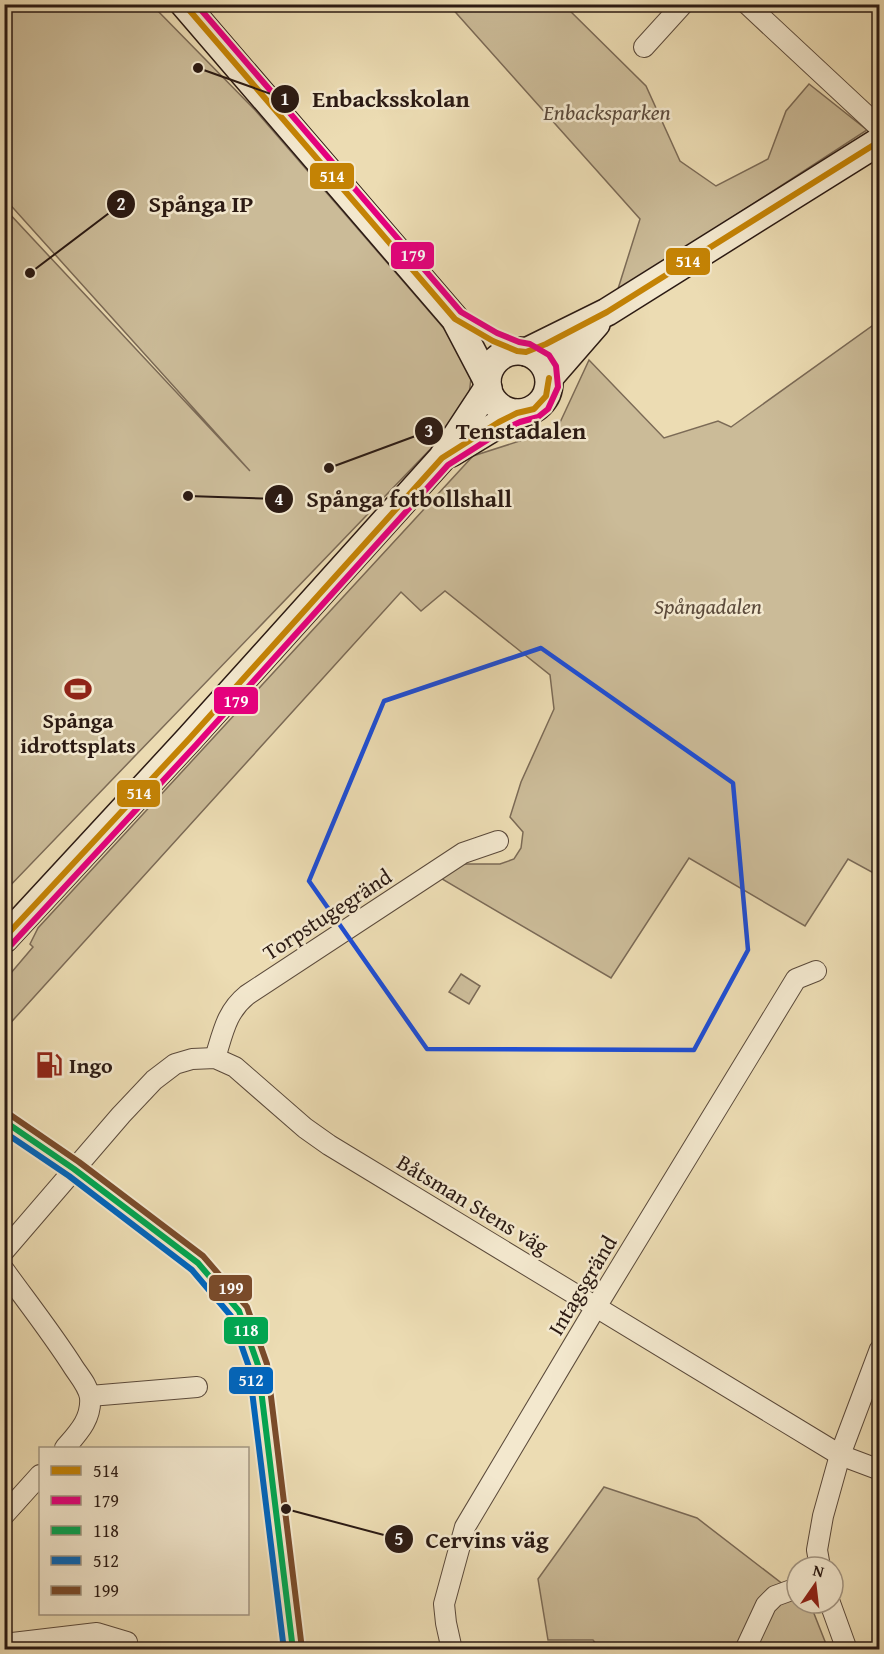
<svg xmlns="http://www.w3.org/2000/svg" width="884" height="1654" font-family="'Gentium Book Plus',serif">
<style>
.green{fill:#cbbb98;stroke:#7b6a56;stroke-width:1.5}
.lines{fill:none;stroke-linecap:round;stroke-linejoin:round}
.street-casing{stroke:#5b4a3b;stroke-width:22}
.secondary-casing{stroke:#2b1a13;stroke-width:30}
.street{stroke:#f3e8ce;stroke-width:20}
.secondary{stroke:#f3e8ce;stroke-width:27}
.bus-1-casing{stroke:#f3e8ce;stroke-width:10}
.bus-2-casing{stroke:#f3e8ce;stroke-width:10}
.bus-3-casing{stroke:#f3e8ce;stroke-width:10}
.bus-4-casing{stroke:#f3e8ce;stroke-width:10}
.bus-5-casing{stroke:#f3e8ce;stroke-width:10}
.bus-1{stroke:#c48305;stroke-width:6}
.bus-2{stroke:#e5007d;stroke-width:6}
.bus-3{stroke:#00a651;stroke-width:6}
.bus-4{stroke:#0065bd;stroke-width:6}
.bus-5{stroke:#7a4b2a;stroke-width:6}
.marked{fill:none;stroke:#1d4ed8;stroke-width:4.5;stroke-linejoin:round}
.labels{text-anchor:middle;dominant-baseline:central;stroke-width:5;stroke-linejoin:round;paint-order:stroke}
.park-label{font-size:22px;font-style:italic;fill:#5b4a3b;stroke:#f3e8ce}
.poi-label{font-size:22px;font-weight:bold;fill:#2b1a13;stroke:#f3e8ce}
.street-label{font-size:22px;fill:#2b1a13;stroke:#f3e8ce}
.leader{fill:none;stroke:#2b1a13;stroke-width:2}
.callout-dot{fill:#2b1a13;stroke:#f3e8ce;stroke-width:2}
.mark-label{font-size:18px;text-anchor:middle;font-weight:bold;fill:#fff}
.callout-label{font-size:24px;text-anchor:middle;font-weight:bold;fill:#2b1a13;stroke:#f3e8ce;stroke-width:5;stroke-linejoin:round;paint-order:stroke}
.line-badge{stroke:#f3e8ce;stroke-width:2}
.badge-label{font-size:16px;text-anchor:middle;font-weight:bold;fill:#fff}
</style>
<rect width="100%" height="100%" fill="#ecdcb3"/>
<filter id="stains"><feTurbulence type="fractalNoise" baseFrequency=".00333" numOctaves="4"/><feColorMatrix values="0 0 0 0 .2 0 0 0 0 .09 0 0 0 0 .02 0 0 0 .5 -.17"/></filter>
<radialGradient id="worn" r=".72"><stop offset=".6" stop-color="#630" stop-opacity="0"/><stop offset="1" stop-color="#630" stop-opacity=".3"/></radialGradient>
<!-- green -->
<g class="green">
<polygon points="5,5 152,5 255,110 473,362 467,411 5,891 5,209 250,471 5,199"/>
<polygon points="449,5 564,5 646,86 680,161 716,186 768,159 786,111 809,84 867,130 617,292 640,219"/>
<polygon points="879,321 879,876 848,859 805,926 689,858 611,978 442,879 461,864 500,864 514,859 521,848 523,832 510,817 521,782 554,709 550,675 445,591 421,611 401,592 5,1029 5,980 33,947 30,944 38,928 473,456 557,429 589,360 664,438 718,421 731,427"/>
<polygon points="461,974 480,986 469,1004 449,992"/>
<polygon points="604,1487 697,1518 797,1595 797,1603 808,1603 811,1606 828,1649 601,1650 593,1640 548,1640 538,1579"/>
</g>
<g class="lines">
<defs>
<g id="street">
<polyline points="747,4 880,128"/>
<polyline points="644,47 683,4"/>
<path d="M215 1058C223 1033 226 1012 247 995L463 853 498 841"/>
<polyline points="4,1121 74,1169 198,1263 239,1311 258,1365 293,1650"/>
<polyline points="4,1251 121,1115 154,1080 175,1064 192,1059 215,1058 235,1067 305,1128 329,1145 840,1455 880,1470"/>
<path d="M4 1270C28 1303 53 1335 74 1368 80 1377 88 1386 90 1397 92 1419 78 1433 65 1448"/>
<polyline points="90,1396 197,1387"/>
<polyline points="4,1515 40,1475"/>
<polyline points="820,1567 817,1550 823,1516 840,1455 880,1349"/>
<polyline points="830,1603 847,1650"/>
<polyline points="4,1644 97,1633 127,1642"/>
<polyline points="452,1650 446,1623 444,1604 465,1527 596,1307 796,979 816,971"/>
<polyline points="745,1650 766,1605 775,1596 797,1588"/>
</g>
<g id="secondary">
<polyline points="184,4 455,319 487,380"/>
<circle cx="518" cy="382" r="31"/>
<polyline points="526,352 607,312 880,141"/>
<polyline points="549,378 596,324"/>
<polyline points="451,453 517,413"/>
<polyline points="4,939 189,739 442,458 488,388"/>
</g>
</defs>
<!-- street casing -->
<use href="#street" class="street-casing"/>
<!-- secondary casing -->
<use href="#secondary" class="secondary-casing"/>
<!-- street -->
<use href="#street" class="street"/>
<!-- secondary -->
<use href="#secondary" class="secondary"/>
<defs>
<g id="bus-1">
<polyline points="184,4 455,319 493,341 517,351 526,352 546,344 607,312 880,141"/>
<polyline points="4,938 189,739 442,458 499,422 517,413 534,409 546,396 549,378"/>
</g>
<polyline id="bus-2" points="11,945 196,745 448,465 503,430 520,422 538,417 548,409 558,387 556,366 549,355 530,344 519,342 497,333 461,312 196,4"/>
<polyline id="bus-3" points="4,1121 74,1169 198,1263 239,1311 258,1365 293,1650"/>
<polyline id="bus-4" points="4,1132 69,1176 192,1270 231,1316 249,1367 284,1650"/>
<polyline id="bus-5" points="9,1114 79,1162 203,1256 247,1307 267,1364 302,1649"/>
</defs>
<!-- bus-1 casing -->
<use href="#bus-1" class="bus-1-casing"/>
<!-- bus-2 casing -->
<use href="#bus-2" class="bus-2-casing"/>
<!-- bus-3 casing -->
<use href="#bus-3" class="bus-3-casing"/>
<!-- bus-4 casing -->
<use href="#bus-4" class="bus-4-casing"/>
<!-- bus-5 casing -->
<use href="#bus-5" class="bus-5-casing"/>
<!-- bus-1 -->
<use href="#bus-1" class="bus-1"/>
<!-- bus-2 -->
<use href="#bus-2" class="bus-2"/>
<!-- bus-3 -->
<use href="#bus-3" class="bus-3"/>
<!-- bus-4 -->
<use href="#bus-4" class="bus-4"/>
<!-- bus-5 -->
<use href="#bus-5" class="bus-5"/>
</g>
<!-- marked area -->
<path class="marked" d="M541 648 733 783 748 950 694 1050 427 1049 309 881 384 701Z"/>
<!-- icons -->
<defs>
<symbol id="stadium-bare" viewBox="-9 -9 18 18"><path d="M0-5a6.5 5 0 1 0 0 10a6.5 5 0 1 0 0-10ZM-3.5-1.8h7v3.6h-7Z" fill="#8f2418" stroke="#f3e8ce" stroke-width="2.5" paint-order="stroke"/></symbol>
<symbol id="fuel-bare" viewBox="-9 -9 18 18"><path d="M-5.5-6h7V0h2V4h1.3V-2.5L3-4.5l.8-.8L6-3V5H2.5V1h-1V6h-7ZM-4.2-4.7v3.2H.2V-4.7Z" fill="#8f2418" stroke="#f3e8ce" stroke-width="2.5" paint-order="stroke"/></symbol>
</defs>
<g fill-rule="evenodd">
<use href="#stadium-bare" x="59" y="670" width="38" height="38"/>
<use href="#fuel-bare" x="30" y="1046" width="38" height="38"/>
</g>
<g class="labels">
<!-- park labels -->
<g class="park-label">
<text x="607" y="112">Enbacksparken</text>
<text x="708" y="606">Spångadalen</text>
</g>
<!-- poi labels -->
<g class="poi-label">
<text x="78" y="720">Spånga<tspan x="78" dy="25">idrottsplats</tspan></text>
<text x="69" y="1065" text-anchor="start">Ingo</text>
</g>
<!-- street labels -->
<g class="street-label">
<text transform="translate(327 914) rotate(-33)">Torpstugegränd</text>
<text transform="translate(473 1204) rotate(31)">Båtsman Stens väg</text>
<text transform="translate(582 1285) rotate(-59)">Intagsgränd</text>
</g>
</g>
<!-- callouts -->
<path class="leader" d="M198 68L285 99M30 273L121 204M329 468L429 431M188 496L279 499M286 1509L399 1539"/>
<g class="callout-dot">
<circle cx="198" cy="68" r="6"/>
<circle cx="30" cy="273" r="6"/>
<circle cx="329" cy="468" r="6"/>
<circle cx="188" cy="496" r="6"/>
<circle cx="286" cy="1509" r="6"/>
<circle cx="285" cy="99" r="15"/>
<circle cx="121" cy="204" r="15"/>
<circle cx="429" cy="431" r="15"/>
<circle cx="279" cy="499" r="15"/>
<circle cx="399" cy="1539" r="15"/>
</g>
<g class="mark-label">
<text x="285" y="105">1</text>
<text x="121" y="210">2</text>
<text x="429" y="437">3</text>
<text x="279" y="505">4</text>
<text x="399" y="1545">5</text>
</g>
<g class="callout-label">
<text x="391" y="107">Enbacksskolan</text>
<text x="201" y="212">Spånga IP</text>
<text x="521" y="439">Tenstadalen</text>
<text x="409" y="507">Spånga fotbollshall</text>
<text x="487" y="1548">Cervins väg</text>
</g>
<g class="line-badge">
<rect x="309" y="162" width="46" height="28" rx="6" fill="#c48305"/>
<rect x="390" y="241" width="45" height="29" rx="6" fill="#e5007d"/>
<rect x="665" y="247" width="46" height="29" rx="6" fill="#c48305"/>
<rect x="213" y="686" width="46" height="29" rx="6" fill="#e5007d"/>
<rect x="116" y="779" width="45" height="29" rx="6" fill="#c48305"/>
<rect x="208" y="1274" width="45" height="28" rx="6" fill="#7a4b2a"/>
<rect x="223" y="1316" width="46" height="29" rx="6" fill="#00a651"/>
<rect x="228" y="1366" width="46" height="29" rx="6" fill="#0065bd"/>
</g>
<g class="badge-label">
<text x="332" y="182">514</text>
<text x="413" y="261">179</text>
<text x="688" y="267">514</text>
<text x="236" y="707">179</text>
<text x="139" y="799">514</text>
<text x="231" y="1294">199</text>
<text x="246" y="1336">118</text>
<text x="251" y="1386">512</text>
</g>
<!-- margin -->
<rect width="884" height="1654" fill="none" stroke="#ecdcb3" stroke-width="24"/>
<rect x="6" y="6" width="872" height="1642" fill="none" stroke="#2b1a13" stroke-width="3"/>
<rect x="12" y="12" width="860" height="1630" fill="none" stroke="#2b1a13" stroke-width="1.5"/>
<!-- legend -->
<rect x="39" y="1447" width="210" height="168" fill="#f3e8ce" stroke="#a39683" stroke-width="1.5"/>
<rect x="51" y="1466" width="30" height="9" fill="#c48305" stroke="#a39683" stroke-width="1.5"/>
<text x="93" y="1477" font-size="18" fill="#2b1a13">514</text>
<rect x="51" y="1496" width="30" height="9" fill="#e5007d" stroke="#a39683" stroke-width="1.5"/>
<text x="93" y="1507" font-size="18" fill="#2b1a13">179</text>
<rect x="51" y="1526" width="30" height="9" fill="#00a651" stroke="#a39683" stroke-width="1.5"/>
<text x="93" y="1537" font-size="18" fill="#2b1a13">118</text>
<rect x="51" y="1556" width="30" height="9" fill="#0065bd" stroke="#a39683" stroke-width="1.5"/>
<text x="93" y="1567" font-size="18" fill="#2b1a13">512</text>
<rect x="51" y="1586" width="30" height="9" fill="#7a4b2a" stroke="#a39683" stroke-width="1.5"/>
<text x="93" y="1597" font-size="18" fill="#2b1a13">199</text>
<!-- north arrow -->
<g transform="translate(815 1585) rotate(14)"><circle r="28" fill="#f3e8ce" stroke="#a39683" stroke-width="1.5"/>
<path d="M0-4.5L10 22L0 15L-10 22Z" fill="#8f2418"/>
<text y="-9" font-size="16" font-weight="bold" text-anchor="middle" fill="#2b1a13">N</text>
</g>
<rect width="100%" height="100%" filter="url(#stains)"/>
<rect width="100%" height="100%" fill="url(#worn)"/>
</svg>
